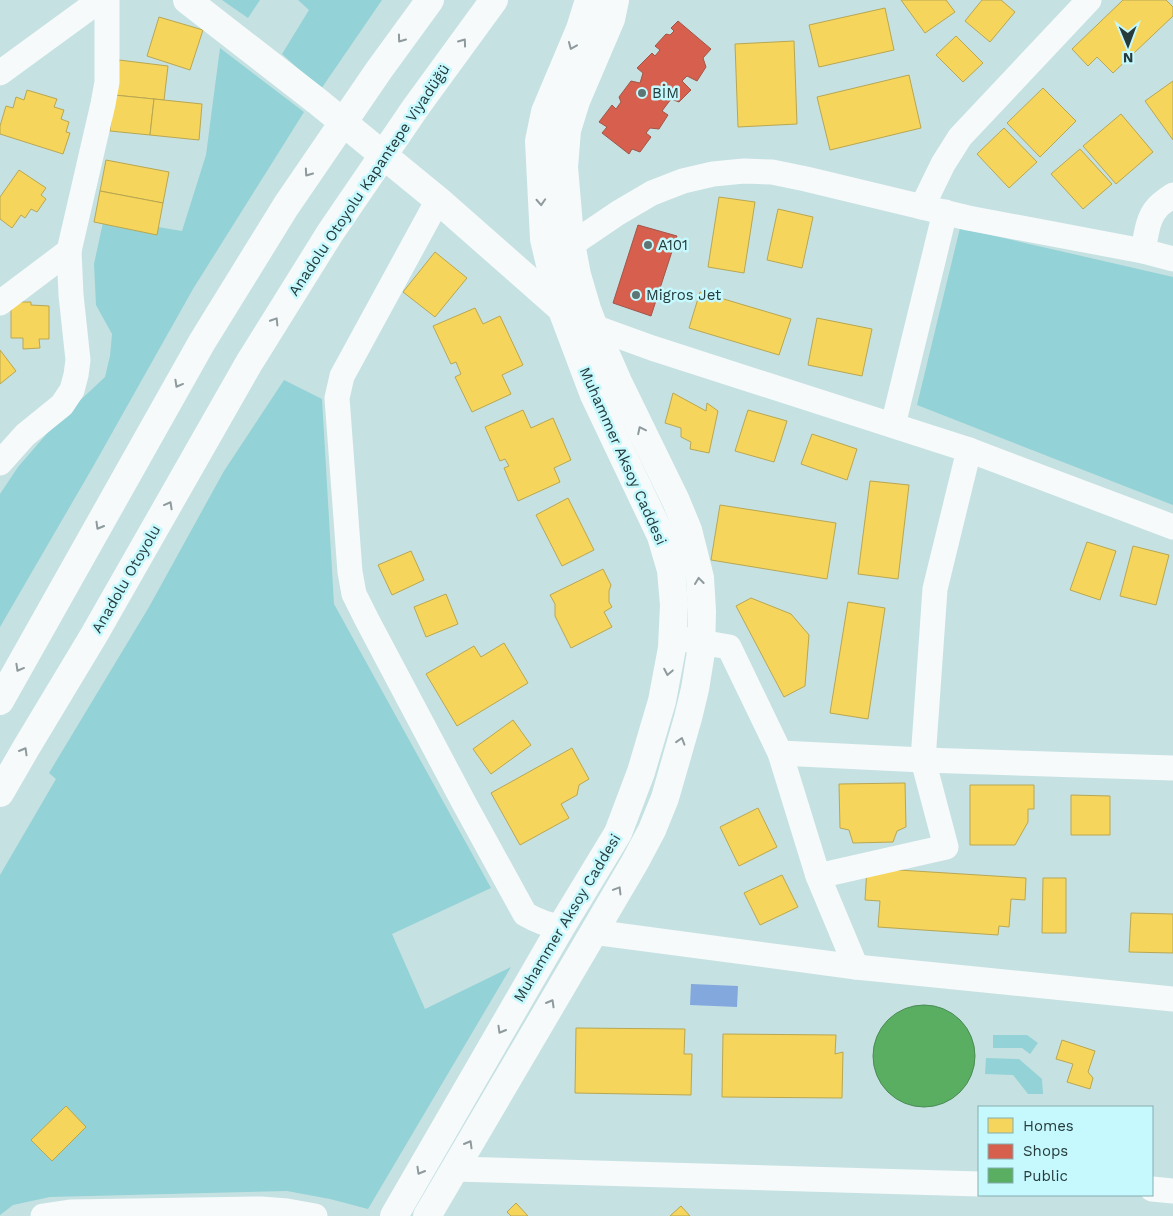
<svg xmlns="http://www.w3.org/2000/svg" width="1173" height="1216" font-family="'Work Sans',sans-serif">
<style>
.green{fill:#93d2d6}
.water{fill:#82a8de}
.homes{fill:#f6d55c;stroke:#b8a752}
.shops{fill:#d6604d;stroke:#a15548}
.public{fill:#5aae61;stroke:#4a8c56}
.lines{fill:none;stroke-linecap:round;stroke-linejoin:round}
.street{stroke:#f6fafb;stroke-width:25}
.secondary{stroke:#f6fafb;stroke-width:28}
.highway{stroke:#f6fafb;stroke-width:28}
.oneway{stroke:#8e9a9c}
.poi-dot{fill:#5e7576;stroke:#c5f9fd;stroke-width:2}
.labels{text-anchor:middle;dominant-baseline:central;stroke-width:5;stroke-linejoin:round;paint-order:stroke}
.poi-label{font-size:15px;fill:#263b3c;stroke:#c5f9fd;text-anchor:start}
.street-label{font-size:15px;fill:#263b3c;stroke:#c5f9fd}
</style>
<rect width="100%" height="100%" fill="#c6e1e2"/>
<!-- green -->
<g class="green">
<polygon points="222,0 260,0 248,18"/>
<polygon points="298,0 382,0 321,89 282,54 309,10"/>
<polygon points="220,48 304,112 193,289 94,465 0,627 0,494 18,467 57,422 105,377 110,356 112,334 96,305 94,264 104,218 182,231 206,155"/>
<polygon points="960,228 1173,277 1173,505 917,405"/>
<polygon points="284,380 322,399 334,604 491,888 392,934 425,1009 511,967 368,1209 330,1199 287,1191 50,1197 13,1205 0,1215 0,875 56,779 49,773 149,607 224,471"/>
<polygon points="993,1035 1027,1035 1038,1043 1030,1054 1022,1048 993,1048"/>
<polygon points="986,1058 1019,1059 1042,1079 1043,1094 1028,1094 1013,1075 985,1074"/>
</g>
<!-- water -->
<polygon class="water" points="691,984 738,986 737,1007 690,1005"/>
<!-- homes -->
<g class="homes">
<polygon points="901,0 946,0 955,12 925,33"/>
<polygon points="982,0 1001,0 1015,12 990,42 965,21"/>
<polygon points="1123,0 1166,0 1173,7 1173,16 1113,73 1097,57 1088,66 1072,49"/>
<polygon points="885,8 894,50 819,67 809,25"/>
<polygon points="159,17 203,30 190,70 147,56"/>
<polygon points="956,36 983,63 963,82 936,55"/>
<polygon points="794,41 797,124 738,127 735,44"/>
<polygon points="119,60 168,66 164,100 114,95"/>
<polygon points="909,75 921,128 830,150 817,97"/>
<polygon points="1173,81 1173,140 1145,101"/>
<polygon points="1043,88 1076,121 1040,157 1007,123"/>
<polygon points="27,90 57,99 54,107 64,110 61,119 69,122 66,132 70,133 63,154 0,134 0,126 6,106 13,108 16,97 24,100"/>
<polygon points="114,95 154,99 150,135 110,131"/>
<polygon points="154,99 202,104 199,140 150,135"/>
<polygon points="1121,114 1153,152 1116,184 1083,146"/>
<polygon points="1004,128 1037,162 1009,188 977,154"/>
<polygon points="1080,149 1112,184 1083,209 1051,174"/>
<polygon points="106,160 169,172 163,203 100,191"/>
<polygon points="19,170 46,188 41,195 46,199 37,212 31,209 25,218 21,215 12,228 0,219 0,197"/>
<polygon points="100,191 163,203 157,235 94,222"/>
<polygon points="719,197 755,202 744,273 708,267"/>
<polygon points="778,209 813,217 802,268 767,260"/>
<polygon points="435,252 467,278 435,317 403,292"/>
<polygon points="700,292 791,319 779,355 689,328"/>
<polygon points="11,302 31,302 31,305 49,306 49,339 39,339 40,348 23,349 23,338 11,338"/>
<polygon points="475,308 483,324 500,316 523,365 502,375 511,394 472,412 455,377 461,374 456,362 451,364 433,326"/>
<polygon points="817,318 872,329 862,376 808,365"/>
<polygon points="0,350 16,371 0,384"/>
<polygon points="673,393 706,411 707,403 718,411 709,453 690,449 691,442 681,437 681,428 665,423"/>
<polygon points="523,410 531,428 553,418 571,460 554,468 560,482 518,501 504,468 509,466 505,459 500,461 485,427"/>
<polygon points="748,410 787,421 774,462 735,451"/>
<polygon points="812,434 857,449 847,480 801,464"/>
<polygon points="870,481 909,485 898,579 858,574"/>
<polygon points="568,498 594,550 562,566 536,515"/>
<polygon points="720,505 836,523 827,579 711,560"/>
<polygon points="1087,542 1116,551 1100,600 1070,590"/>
<polygon points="1133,546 1169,555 1156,605 1120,596"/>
<polygon points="411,551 424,580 392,595 378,565"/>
<polygon points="603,569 611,585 609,591 609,602 612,607 604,612 612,627 571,648 555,616 555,604 550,595"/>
<polygon points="446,594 458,624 426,637 414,607"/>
<polygon points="751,598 791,614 809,635 805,686 784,697 736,606"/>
<polygon points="848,602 885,608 868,719 830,713"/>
<polygon points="504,643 528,683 457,726 426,674 474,646 481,657"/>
<polygon points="513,720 531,745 491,774 473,749"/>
<polygon points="572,748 589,779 579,785 577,795 561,804 569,818 520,845 491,793"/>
<polygon points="905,783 906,827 897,831 893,842 853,843 849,830 840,828 839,784"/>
<polygon points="970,785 1034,785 1034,809 1028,809 1028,822 1015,845 970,845"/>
<polygon points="1071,795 1110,796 1110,835 1071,835"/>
<polygon points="758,808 777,847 739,866 720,827"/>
<polygon points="867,868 1026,878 1025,900 1011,899 1009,927 999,926 998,935 878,927 880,901 865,900"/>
<polygon points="782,875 798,907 760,925 744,893"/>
<polygon points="1043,878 1066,878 1066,933 1042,933"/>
<polygon points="1131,913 1173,914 1173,953 1129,952"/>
<polygon points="576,1028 685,1029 684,1054 692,1054 691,1095 575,1093"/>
<polygon points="723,1034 836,1035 835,1054 843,1052 842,1098 722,1097"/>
<polygon points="1062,1040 1095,1051 1088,1072 1093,1078 1090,1089 1067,1082 1073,1064 1056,1059"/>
<polygon points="66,1106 86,1127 52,1161 31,1140"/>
<polygon points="516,1203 528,1216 511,1216 507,1212"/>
<polygon points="681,1206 690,1216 670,1216"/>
</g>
<!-- shops -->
<g class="shops">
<polygon points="678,21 711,49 703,58 706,67 697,81 687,76 682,81 691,90 679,102 671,99 662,111 668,115 659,129 650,128 646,133 651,137 640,152 632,149 629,154 602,133 607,127 599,122 612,105 616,109 621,102 619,97 631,81 640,83 643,73 637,68 652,53 655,56 660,50 655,46 666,34 670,35 674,31 671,28"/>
<polygon points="638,225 677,236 651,316 613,303"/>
</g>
<!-- public -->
<circle class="public" cx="924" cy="1056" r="51"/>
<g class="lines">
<!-- street -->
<g class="street">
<polyline points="0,73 100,0"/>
<path d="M1173 195C1168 199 1161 203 1157 208 1147 219 1146 237 1143 251L1173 259"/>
<path d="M438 200 342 376 337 398 350 572 354 594 367 620 464 803 525 914C537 921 547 925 561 927"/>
<polyline points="922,207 943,164 960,137 1089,0"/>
<polyline points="556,255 618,213 652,193 683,181 713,174 744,171 772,172 806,179 968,218 1143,251"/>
<polyline points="0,303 69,251"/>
<polyline points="594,327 652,348 969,450 1173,527"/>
<polyline points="893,425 945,212"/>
<polyline points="0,463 25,435 62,405 72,390 76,375 78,360 71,295 69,251 103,104 107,82 107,0"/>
<polyline points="780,753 923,760 1173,768"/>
<polyline points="818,876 946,847 923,760 935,589 969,450"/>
<polyline points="593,932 856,967 818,876 780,753 729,647 683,639"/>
<polyline points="856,967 1173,999"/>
<polyline points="454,1169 979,1184"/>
<polyline points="1152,1189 1173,1191"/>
<polyline points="43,1216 70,1212 261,1209 287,1211 315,1216"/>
</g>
<!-- secondary -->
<g class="secondary">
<polyline points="187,0 317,101 438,200 564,311"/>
<polyline points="394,1216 561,927 618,833 641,772 662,701 672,648 674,605 671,570 661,536 594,395 562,310 553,277 544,239 539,141 545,112 580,29 589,0"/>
<polyline points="427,1216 635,862 652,830 665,798 688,718 695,689 701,652 702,611 700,578 688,530 676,501 619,384 594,327 587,309 577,275 570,238 564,167 567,130 576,101 611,19 615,0"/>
</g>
<!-- highway -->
<g class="highway">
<polyline points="0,701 202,342 286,206 379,70 430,0"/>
<polyline points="0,793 26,748 94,635 249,363 330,233 416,107 494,0"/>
</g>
</g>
<!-- one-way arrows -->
<defs><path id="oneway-chevron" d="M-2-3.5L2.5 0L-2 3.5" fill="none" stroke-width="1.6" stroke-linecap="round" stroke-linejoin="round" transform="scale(1.25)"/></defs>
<g class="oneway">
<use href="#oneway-chevron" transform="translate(401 39) rotate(126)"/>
<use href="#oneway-chevron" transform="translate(463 42) rotate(-54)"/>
<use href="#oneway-chevron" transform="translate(572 46) rotate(113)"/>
<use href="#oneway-chevron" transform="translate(308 173) rotate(125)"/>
<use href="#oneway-chevron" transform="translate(541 202) rotate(87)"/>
<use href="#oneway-chevron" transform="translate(275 321) rotate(-58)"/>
<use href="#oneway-chevron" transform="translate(178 384) rotate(119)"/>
<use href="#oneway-chevron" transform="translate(641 430) rotate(-116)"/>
<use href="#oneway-chevron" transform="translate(169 505) rotate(-61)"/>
<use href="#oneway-chevron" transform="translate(99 526) rotate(120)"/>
<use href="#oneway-chevron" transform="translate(699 581) rotate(-97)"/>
<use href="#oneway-chevron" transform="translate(19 668) rotate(119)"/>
<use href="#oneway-chevron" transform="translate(668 672) rotate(101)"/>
<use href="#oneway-chevron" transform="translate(681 741) rotate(-73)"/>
<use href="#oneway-chevron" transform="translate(24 751) rotate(-60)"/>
<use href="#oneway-chevron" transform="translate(618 890) rotate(-59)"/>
<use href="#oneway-chevron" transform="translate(551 1003) rotate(-60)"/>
<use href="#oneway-chevron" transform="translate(501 1030) rotate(120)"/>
<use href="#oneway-chevron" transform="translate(469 1144) rotate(-60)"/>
<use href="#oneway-chevron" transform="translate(420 1171) rotate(120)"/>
</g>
<!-- markers -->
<g class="poi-dot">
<circle cx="642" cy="93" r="5"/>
<circle cx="648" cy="245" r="5"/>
<circle cx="636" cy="295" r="5"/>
</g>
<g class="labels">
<!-- poi labels -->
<g class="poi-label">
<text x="652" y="93">BİM</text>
<text x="658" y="245">A101</text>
<text x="646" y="295">Migros Jet</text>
</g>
<!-- street labels -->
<g class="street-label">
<text transform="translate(369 180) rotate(-56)">Anadolu Otoyolu Kapantepe Viyadüğü</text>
<text transform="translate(623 456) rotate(66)">Muhammer Aksoy Caddesi</text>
<text transform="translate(126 579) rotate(-60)">Anadolu Otoyolu</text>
<text transform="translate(567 918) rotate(-59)">Muhammer Aksoy Caddesi</text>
</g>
</g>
<!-- legend -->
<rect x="978" y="1106" width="175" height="90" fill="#c5f9fd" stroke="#85adb0"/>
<rect x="988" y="1118" width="25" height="15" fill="#f6d55c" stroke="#85adb0"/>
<text x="1023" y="1131" font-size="15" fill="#263b3c">Homes</text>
<rect x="988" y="1144" width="25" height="15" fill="#d6604d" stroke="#85adb0"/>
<text x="1023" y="1156" font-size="15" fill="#263b3c">Shops</text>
<rect x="988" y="1168" width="25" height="15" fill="#5aae61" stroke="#85adb0"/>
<text x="1023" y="1181" font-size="15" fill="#263b3c">Public</text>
<!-- north arrow -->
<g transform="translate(1128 45) rotate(179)" stroke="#c5f9fd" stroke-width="4" paint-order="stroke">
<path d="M0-4L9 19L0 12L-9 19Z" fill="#263b3c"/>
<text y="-8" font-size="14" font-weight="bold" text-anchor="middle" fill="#263b3c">N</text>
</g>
</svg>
